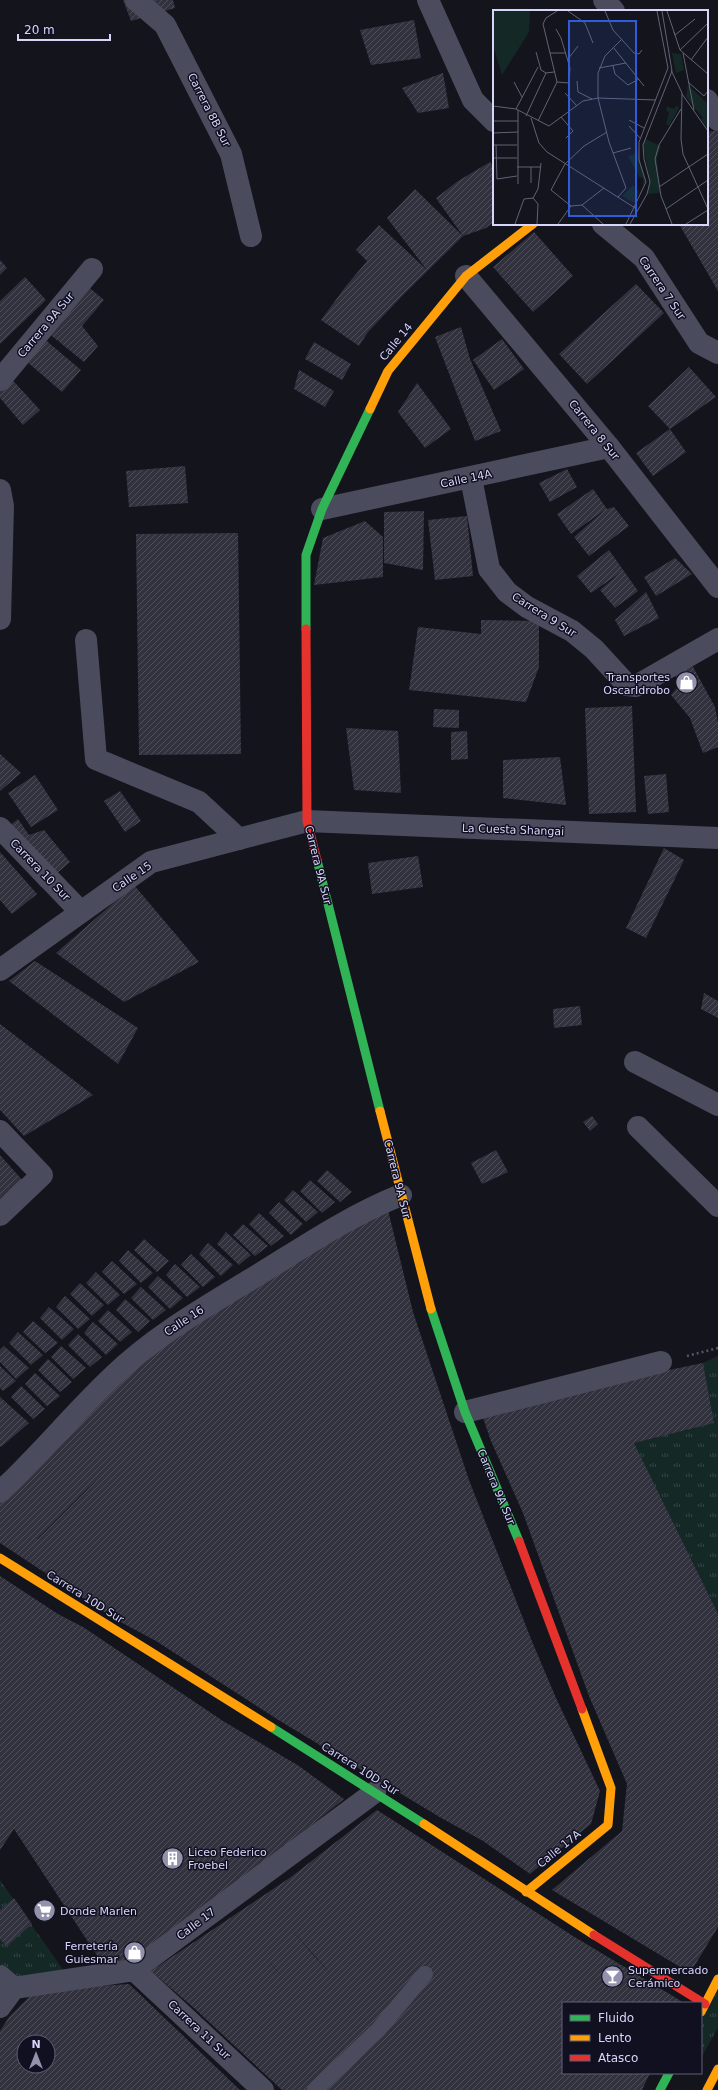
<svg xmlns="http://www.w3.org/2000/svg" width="718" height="2090" font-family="'DejaVu Sans',sans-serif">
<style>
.grass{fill:url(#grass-tufts)}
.building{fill:url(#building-hatch);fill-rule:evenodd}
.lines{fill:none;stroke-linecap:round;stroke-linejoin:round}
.path{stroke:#4c5a62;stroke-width:2.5;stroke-dasharray:2 3;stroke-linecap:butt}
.lane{stroke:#4a4c5d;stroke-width:16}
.street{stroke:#4a4c5d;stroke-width:22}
.fast{stroke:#30b455;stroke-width:9}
.slow{stroke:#ff9f0a;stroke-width:9}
.jam{stroke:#e5322d;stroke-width:9}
.labels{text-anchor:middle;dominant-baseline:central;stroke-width:3;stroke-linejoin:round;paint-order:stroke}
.street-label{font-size:11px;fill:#d6d6fa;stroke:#111021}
.poi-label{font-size:11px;fill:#d6d6fa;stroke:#111021;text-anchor:start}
.inset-road{fill:none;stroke:#626275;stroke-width:1}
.view{fill:#305cdb;fill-opacity:0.15;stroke:#305cdb;stroke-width:2}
.inset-edge{fill:none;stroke:#d6d6fa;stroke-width:2}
</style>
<defs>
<pattern id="grass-tufts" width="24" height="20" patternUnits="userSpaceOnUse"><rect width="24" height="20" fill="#142826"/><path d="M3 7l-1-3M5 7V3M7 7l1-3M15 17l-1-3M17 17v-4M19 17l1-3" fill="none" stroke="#354646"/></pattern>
<pattern id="building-hatch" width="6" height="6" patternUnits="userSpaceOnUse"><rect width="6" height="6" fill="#32323f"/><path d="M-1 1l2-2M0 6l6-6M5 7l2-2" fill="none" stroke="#4f4f5c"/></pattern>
</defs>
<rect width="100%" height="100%" fill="#14141d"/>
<!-- grass -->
<g class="grass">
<polygon points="718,1356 718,1614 634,1443 714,1423 703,1363"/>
<polygon points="0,1880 64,1971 16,1977 0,1964"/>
<polygon points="718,1991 718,2028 701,2058 701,2021"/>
</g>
<!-- building -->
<g class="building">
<polygon points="123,0 173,0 175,8 131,21"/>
<polygon points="414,20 421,58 371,65 360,30"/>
<polygon points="443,73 449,108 418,113 402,88"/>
<polygon points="718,130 718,291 679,224 707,224 707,132"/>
<polygon points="490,162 494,168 494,222 486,228 463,236 403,295 368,332 359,346 321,320 346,286 367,261 356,250 379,225 427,270 387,218 415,189 463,236 436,198 458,181"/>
<polygon points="534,232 573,276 533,312 493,267"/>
<polygon points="0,260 7,268 0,275"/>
<polygon points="25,277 46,300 0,344 0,301"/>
<polygon points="85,284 104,300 82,326 98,346 84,362 47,332"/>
<polygon points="636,284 664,313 587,384 559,354"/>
<polygon points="461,327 470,359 501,431 475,441 435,337"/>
<polygon points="42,337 81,370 62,392 25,360"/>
<polygon points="502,339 524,369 494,390 473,360"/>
<polygon points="314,342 351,364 342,380 305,359"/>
<polygon points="689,367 716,397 670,429 648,406"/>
<polygon points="299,370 334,391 325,407 294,389"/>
<polygon points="7,374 40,410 23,425 0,398 0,382"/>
<polygon points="417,383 451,429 425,448 398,412"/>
<polygon points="670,429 686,452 653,476 636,453"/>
<polygon points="185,466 188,503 129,507 126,471"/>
<polygon points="567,469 577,487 550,502 539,483"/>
<polygon points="593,489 607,509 614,507 629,526 589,556 574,537 605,510 571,534 557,514"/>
<polygon points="424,511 423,570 384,563 384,512"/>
<polygon points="467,516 473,576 435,580 428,520"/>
<polygon points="365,521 383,537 383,577 314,585 323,538"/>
<polygon points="238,533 241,754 139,755 136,534"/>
<polygon points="609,550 638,591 615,608 600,590 620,573 591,593 577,576"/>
<polygon points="675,558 692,574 656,596 644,577"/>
<polygon points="646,592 659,618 624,636 615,620"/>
<polygon points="481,620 539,621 539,667 526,702 409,690 418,627 481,634"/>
<polygon points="692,665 715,707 718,723 718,747 703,753 690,718 671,695 681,683 675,676"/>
<polygon points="632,706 636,812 589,814 585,708"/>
<polygon points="434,709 459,710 459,728 433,727"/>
<polygon points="346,728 398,731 401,793 354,790"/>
<polygon points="467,731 468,759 451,760 451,732"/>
<polygon points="0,754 21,773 0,791"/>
<polygon points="560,757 566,805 503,798 503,760"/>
<polygon points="666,774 669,812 648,814 644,776"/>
<polygon points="35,775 58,810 31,827 8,793"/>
<polygon points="120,791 141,821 125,832 104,801"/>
<polygon points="18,819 29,835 44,830 70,862 41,887 0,839 0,833"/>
<polygon points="664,848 684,860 646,938 626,928"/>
<polygon points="0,852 37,894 12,914 0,900"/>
<polygon points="418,856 423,887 372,894 368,863"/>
<polygon points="134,885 199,962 124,1002 56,953"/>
<polygon points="35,961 138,1028 118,1064 9,981"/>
<polygon points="704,993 718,1001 718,1018 701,1009"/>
<polygon points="580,1006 582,1025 554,1028 553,1009"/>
<polygon points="0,1024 93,1095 24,1136 0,1110"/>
<polygon points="592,1116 598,1124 590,1131 583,1122"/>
<polygon points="496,1150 508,1172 482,1184 471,1163"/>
<polygon points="0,1155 24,1182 0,1203"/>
<polygon points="327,1170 352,1192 340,1202 317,1181"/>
<polygon points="310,1180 335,1202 322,1213 300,1191"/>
<polygon points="293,1190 318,1212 306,1222 284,1200"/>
<polygon points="279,1202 303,1224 291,1235 269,1213"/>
<path d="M386 1202 413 1312 469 1480 531 1639 556 1698 600 1791 591 1824 530 1874 483 1841 443 1819 280 1721 156 1641 115 1619 0 1543V1499L157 1342ZM102 1475 38 1539H37L85 1491Z"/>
<polygon points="259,1213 284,1236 271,1246 249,1224"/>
<polygon points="243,1224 268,1246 255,1256 233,1235"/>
<polygon points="226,1232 251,1255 239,1265 217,1244"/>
<polygon points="144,1239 169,1261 157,1272 134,1250"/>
<polygon points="208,1243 233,1265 221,1276 199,1254"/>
<polygon points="128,1250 153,1273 141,1283 119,1261"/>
<polygon points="191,1254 215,1277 203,1287 181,1265"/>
<polygon points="112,1261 137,1284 124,1294 102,1272"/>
<polygon points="175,1264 200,1287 187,1297 166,1275"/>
<polygon points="96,1272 120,1295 108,1305 86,1283"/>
<polygon points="158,1276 183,1298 170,1309 148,1287"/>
<polygon points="80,1283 104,1305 92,1316 70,1294"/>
<polygon points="141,1287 166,1310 153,1320 131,1298"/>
<polygon points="65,1296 90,1319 78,1329 56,1307"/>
<polygon points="125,1299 150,1321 138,1332 116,1310"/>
<polygon points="49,1307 74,1329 62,1340 40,1318"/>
<polygon points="108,1310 132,1332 120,1342 98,1321"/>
<polygon points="33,1321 58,1343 45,1353 23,1332"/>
<polygon points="93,1322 118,1344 106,1355 84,1333"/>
<polygon points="18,1332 43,1355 31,1365 9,1343"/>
<polygon points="78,1334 102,1357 90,1367 68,1345"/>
<polygon points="4,1346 29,1368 16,1379 0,1362 0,1350"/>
<polygon points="61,1346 86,1368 73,1379 51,1357"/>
<polygon points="48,1359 72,1382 60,1392 38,1370"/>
<polygon points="703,1363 714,1423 634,1443 718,1614 718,1927 690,1973 552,1890 622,1831 627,1784 589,1696 523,1513 491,1441 480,1409"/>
<polygon points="0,1366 16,1381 3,1391 0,1388"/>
<polygon points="35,1373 60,1396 47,1406 25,1384"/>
<polygon points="21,1386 45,1409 33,1419 11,1397"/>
<polygon points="0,1397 29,1423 1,1447 0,1446"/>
<polygon points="0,1576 58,1614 83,1627 223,1721 299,1766 344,1799 294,1839 130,1961 104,1966 14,1829 0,1850"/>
<path d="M377 1810 573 1936 681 2001 680 2003H563V2073H650L642 2090H324L377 2026 307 2090H282L194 2008 151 1971 291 1877ZM289 1927 331 1974 316 1958ZM264 1955 281 1976 275 1969Z"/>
<polygon points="14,1898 32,1924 7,1946 0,1939 0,1910"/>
<path d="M129 1984 240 2090H0V2031L9 2017 30 1996 99 1986ZM24 2042H48V2066H24Z"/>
</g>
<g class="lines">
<!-- path -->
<polyline class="path" points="687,1356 718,1348"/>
<!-- lane -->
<polyline class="lane" points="315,2090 378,2030 425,1974"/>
<!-- street -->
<g class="street">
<polyline points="136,0 165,25 231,154 251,236"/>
<polyline points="428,0 473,100 494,121"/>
<polyline points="604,0 614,11"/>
<polyline points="707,100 718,120"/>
<polyline points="603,224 644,258 699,343 718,353"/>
<polyline points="466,276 609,447 718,587"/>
<polyline points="0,380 92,269"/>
<polyline points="471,478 489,569 507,592 527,607 572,631 594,649 627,685 636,686 718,639"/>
<polyline points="0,490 3,506 0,619"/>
<polyline points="322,509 609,447"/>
<polyline points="86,640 96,759 199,802 239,839"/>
<polyline points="0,828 81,912"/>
<polyline points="0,970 151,862 307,821 718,838"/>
<polyline points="635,1062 718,1105"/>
<polyline points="638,1127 718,1206"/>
<polyline points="0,1131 42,1175 0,1215"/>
<polyline points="465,1412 661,1362"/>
<path d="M0 1492C40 1455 73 1414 112 1377 152 1338 200 1310 248 1281 298 1251 346 1217 401 1195"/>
<polyline points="134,1970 263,2090"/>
<polyline points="0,1976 14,1988"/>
<polyline points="0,2007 14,1988 134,1970 375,1792"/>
</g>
<!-- fast -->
<g class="fast">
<polyline points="306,629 306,555 322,509 370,409"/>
<polyline points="317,860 380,1111"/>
<polyline points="431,1309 465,1412 519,1541"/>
<polyline points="271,1727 424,1824"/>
<polyline points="660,2090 669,2073"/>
</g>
<!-- slow -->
<g class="slow">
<polyline points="370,409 388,371 466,276 533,224"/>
<polyline points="380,1111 431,1309"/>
<polyline points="0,1558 271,1727"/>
<polyline points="424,1824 594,1935"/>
<polyline points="526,1892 608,1825 611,1788 582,1709"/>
<polyline points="701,2012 718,1979"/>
<polyline points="707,2090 718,2069"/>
</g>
<!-- jam -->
<g class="jam">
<polyline points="306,629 307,821 317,860"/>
<polyline points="519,1541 582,1709"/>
<polyline points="594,1935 705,2004"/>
</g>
</g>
<!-- icons -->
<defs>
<symbol id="shop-disc" viewBox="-11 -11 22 22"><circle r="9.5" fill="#9292ad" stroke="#111021"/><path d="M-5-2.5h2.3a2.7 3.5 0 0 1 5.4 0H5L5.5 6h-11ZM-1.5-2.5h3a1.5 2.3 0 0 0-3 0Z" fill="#fff"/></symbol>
<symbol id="building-disc" viewBox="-11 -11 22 22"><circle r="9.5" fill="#9292ad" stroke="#111021"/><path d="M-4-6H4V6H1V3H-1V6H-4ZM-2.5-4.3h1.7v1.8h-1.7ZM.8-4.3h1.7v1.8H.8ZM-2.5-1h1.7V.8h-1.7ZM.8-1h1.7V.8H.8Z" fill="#fff"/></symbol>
<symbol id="supermarket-disc" viewBox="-11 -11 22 22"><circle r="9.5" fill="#9292ad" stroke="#111021"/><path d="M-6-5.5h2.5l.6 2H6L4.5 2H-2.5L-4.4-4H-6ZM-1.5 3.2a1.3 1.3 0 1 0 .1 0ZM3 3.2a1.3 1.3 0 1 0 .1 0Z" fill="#fff"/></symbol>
<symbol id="bar-disc" viewBox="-11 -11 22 22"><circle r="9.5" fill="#9292ad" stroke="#111021"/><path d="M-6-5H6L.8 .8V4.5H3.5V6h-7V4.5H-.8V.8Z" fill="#fff"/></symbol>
</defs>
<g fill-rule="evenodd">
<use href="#shop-disc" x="674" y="670" width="25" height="25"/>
<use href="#building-disc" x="160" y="1846" width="25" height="25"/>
<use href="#supermarket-disc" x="32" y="1898" width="25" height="25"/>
<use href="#shop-disc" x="122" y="1940" width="25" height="25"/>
<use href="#bar-disc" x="600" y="1964" width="25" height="25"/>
</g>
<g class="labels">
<!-- street labels -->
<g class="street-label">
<text transform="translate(209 110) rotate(63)">Carrera 8B Sur</text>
<text transform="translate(662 288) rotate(56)">Carrera 7 Sur</text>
<text transform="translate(46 325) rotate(-50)">Carrera 9A Sur</text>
<text transform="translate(396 342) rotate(-51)">Calle 14</text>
<text transform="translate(594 430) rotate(51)">Carrera 8 Sur</text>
<text transform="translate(466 479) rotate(-12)">Calle 14A</text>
<text transform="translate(544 615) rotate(32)">Carrera 9 Sur</text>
<text transform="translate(513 830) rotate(2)">La Cuesta Shangai</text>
<text transform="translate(318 865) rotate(76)">Carrera 9A Sur</text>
<text transform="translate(40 870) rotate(46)">Carrera 10 Sur</text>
<text transform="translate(132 877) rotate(-34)">Calle 15</text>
<text transform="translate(397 1179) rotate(76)">Carrera 9A Sur</text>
<text transform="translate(184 1321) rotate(-33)">Calle 16</text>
<text transform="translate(496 1487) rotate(67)">Carrera 9A Sur</text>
<text transform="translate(85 1597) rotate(32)">Carrera 10D Sur</text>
<text transform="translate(360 1769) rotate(32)">Carrera 10D Sur</text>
<text transform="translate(559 1849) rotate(-39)">Calle 17A</text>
<text transform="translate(196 1924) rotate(-37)">Calle 17</text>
<text transform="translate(199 2030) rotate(43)">Carrera 11 Sur</text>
</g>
<!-- poi labels -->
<g class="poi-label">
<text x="670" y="677" text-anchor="end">Transportes<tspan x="670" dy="13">OscarIdrobo</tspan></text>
<text x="188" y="1852">Liceo Federico<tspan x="188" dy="13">Froebel</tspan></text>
<text x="60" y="1911">Donde Marlen</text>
<text x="118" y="1946" text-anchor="end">Ferretería<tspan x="118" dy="13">Guiesmar</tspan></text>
<text x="628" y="1970">Supermercado<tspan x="628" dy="13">Cerámico</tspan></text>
</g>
</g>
<!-- overview -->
<g transform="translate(493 10)">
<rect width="215" height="215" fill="#14141d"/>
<path d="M195 75 215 94V119L208 109 210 108 193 87ZM184 95 186 98 176 116 173 114 176 103 173 100 174 96 181 99ZM152 129 168 136 164 147 167 183 154 184 157 172 150 135ZM144 137 152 171 150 181V168L146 167 135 146 143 144 142 138ZM140 175 146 182 141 193 129 186Z" fill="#142826"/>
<path d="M0 1H37L36 22 9 65 0 36ZM179 43 188 44 191 60 183 63Z" fill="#142826"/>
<path class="inset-road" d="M75 1 92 13 100 33M112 1 120 20 141 43 146 44 149 40M174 1 187 40 215 64M63 19 68 28 77 58 76 73 64 72M181 22 182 25 202 9M120 37 151 76M187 40 215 13M43 42 48 60 53 63 61 62M57 43H73M190 43 201 100M75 49 85 36M198 50 215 27M120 56 122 64 135 75 146 69M106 58 133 53M178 60 189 83 188 129 190 144 215 199M84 71 85 82 99 89M21 72 29 87M64 72 50 14 53 8 64 1M195 72 211 86 215 81M72 83 84 96M189 84 215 121M0 96 23 99 56 116 90 91 105 88 163 90M23 99 45 57M25 100V174M33 106 53 63M68 107 80 121 73 128M38 108 46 133 54 142 142 198M136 110 151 118M0 111H25M45 111 64 72M136 116 147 128M0 123 25 122M0 135H24M3 135 4 169 24 166M120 143 138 138M0 148H24M24 157H47M38 157V173M166 177 215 144M125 187 133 178 116 132 105 88V63L112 46 129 29M40 188 45 179 48 153M40 188 45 194 44 214M89 195 110 214M78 196 58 180 72 154 91 136 114 122M173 199 215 170M22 214 31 189 40 188M65 214 78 196 89 195 111 178M133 214 153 172 146 150V132L175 58 164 1M137 214 154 184 157 172 151 149 150 135 179 61 169 1M179 214 168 186 162 149 166 135 188 99M193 214 215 200"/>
<path class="view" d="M76 11H143V206H76Z"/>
<rect width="215" height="215" class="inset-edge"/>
</g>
<!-- legend -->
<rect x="562" y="2002" width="140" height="72" fill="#111021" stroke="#605f78"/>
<rect x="570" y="2015" width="20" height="6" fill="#30b455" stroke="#605f78"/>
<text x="598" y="2022" font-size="12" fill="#d6d6fa">Fluido</text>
<rect x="570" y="2035" width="20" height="6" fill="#ff9f0a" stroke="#605f78"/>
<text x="598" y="2042" font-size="12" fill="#d6d6fa">Lento</text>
<rect x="570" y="2055" width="20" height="6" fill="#e5322d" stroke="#605f78"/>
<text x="598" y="2062" font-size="12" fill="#d6d6fa">Atasco</text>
<!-- north arrow -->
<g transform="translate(36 2054)"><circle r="19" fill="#111021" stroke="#605f78"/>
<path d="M0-3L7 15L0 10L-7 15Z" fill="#9292ad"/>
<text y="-6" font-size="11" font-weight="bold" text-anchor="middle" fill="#d6d6fa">N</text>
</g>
<!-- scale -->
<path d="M18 34v6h92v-6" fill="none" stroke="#d6d6fa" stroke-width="2"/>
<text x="24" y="34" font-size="12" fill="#d6d6fa" stroke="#111021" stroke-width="3" paint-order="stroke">20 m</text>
</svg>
